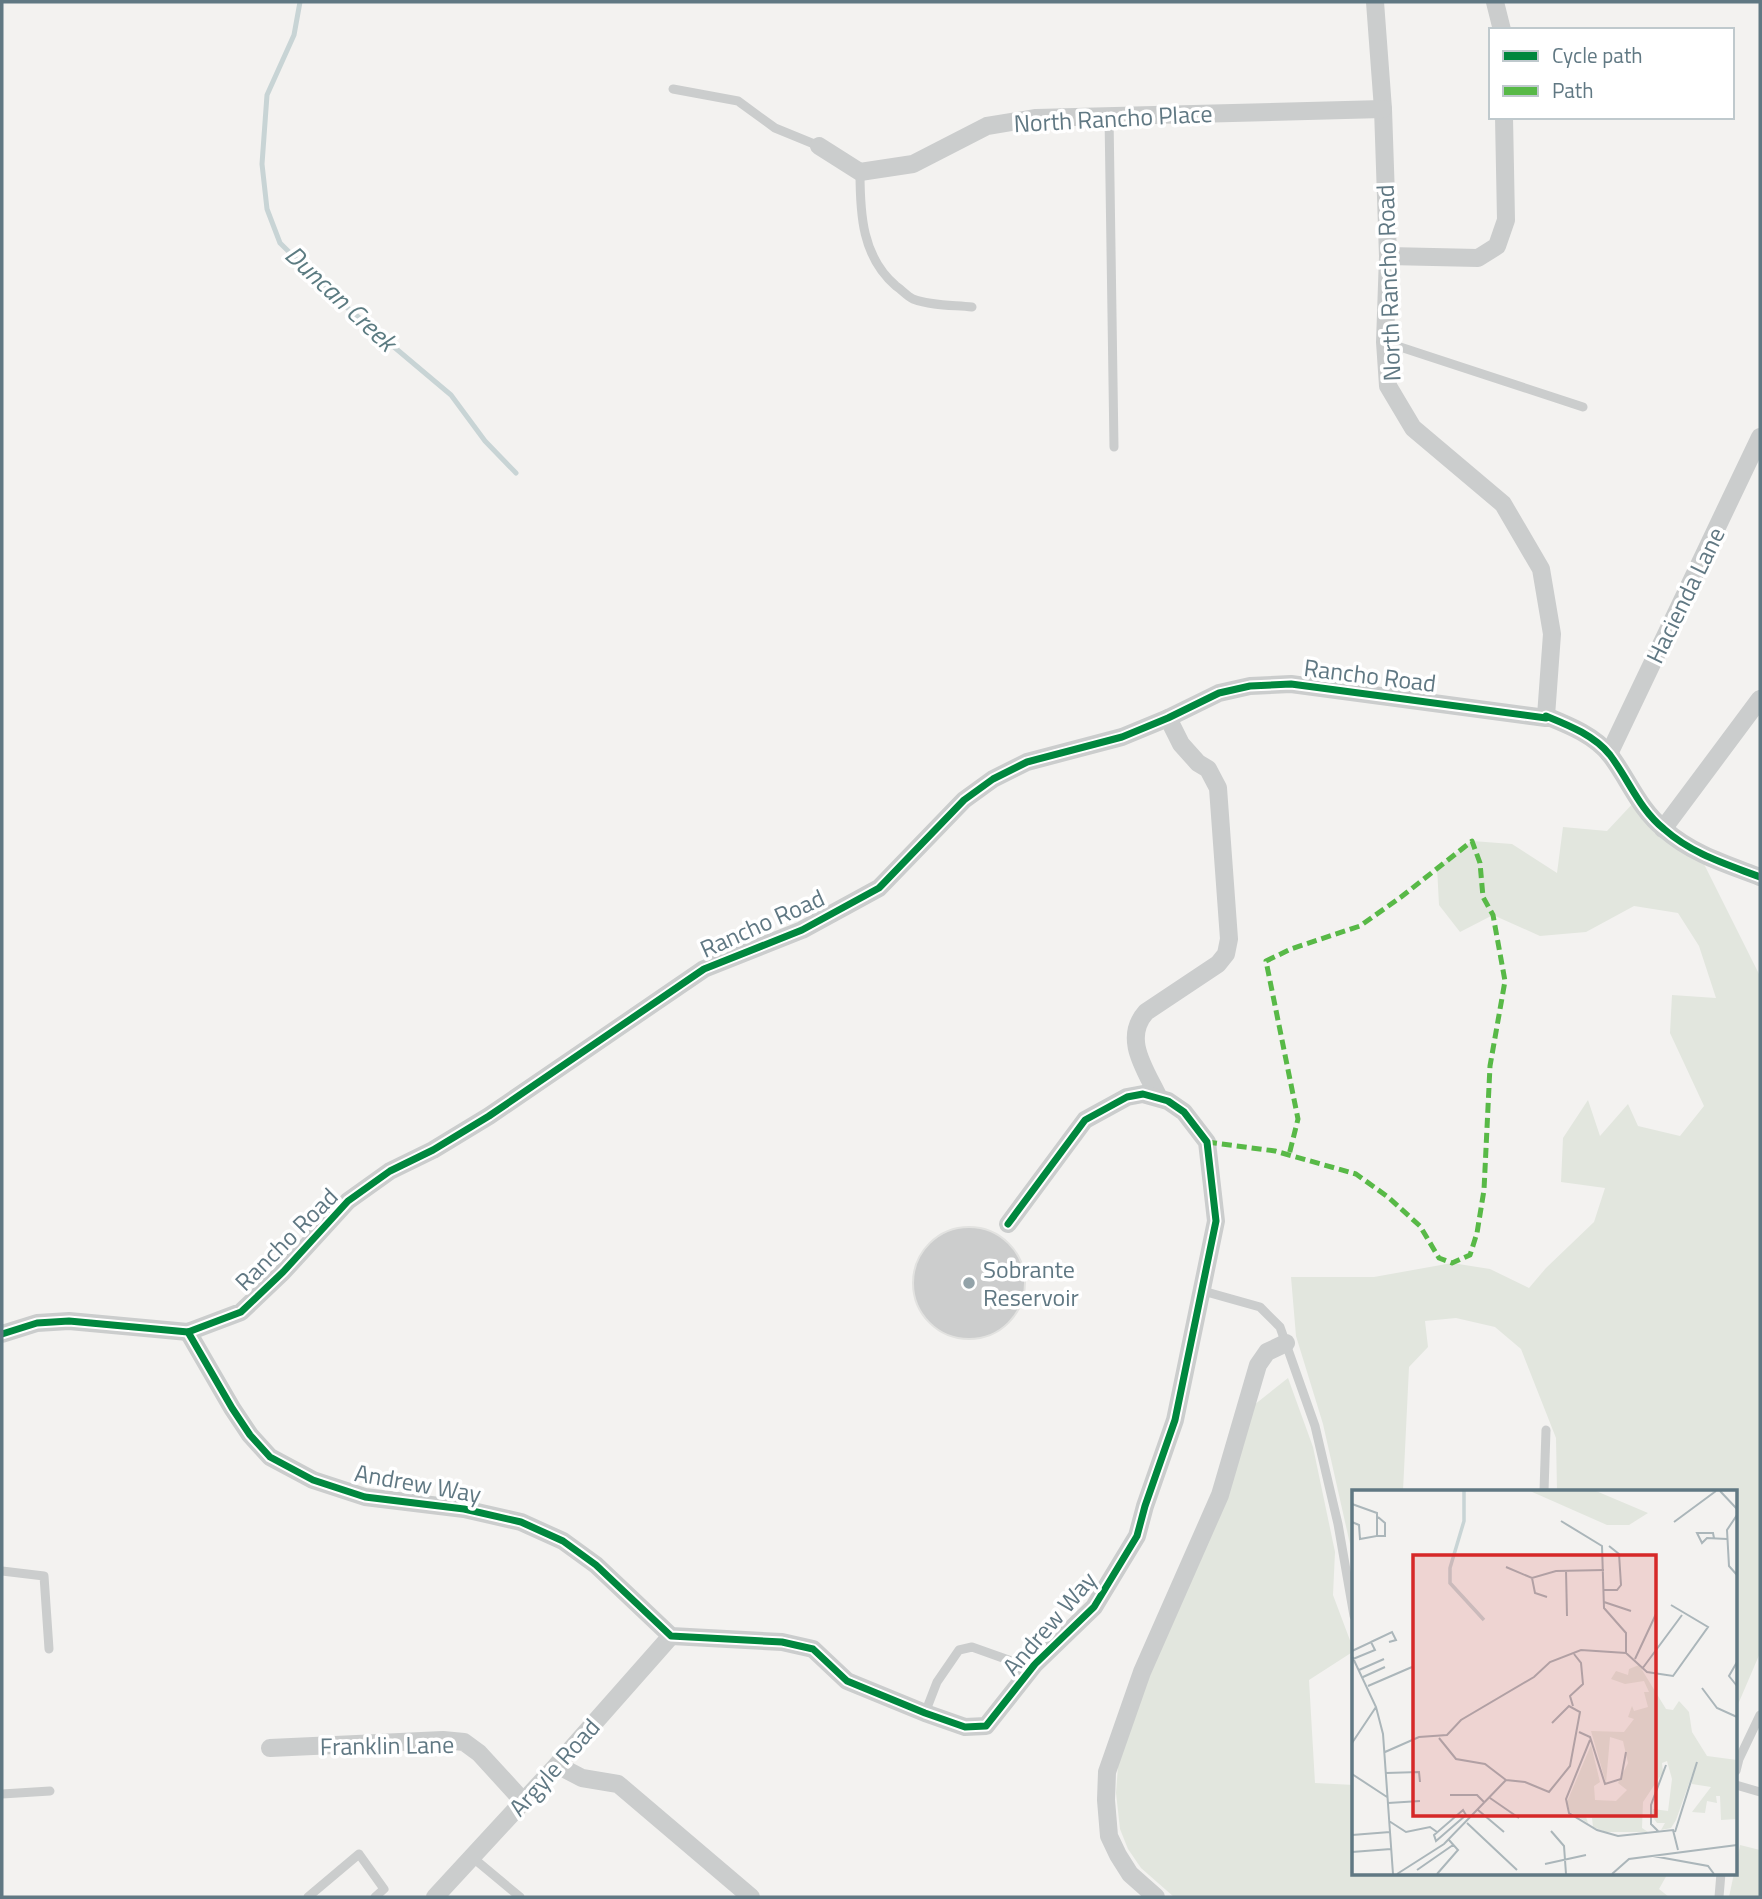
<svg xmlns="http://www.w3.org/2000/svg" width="1762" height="1899" font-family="'Titillium Web',sans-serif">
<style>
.green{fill:#e2e6de}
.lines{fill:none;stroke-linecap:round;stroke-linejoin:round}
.stream{stroke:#c8d4d5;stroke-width:5}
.building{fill:#cccdcd;stroke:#e2e2e0;stroke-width:2}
.service{stroke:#cbcdcd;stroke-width:9}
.minor{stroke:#cbcdcd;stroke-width:18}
.quiet{stroke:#58b947;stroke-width:5;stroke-dasharray:10 5;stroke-linecap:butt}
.cycleway-casing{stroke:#fff;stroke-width:11}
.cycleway{stroke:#00873e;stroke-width:7}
.poi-dot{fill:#93a3a9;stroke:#fff;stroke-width:2.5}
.labels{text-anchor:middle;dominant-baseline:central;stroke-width:7;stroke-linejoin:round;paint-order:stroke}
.street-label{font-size:24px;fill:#607883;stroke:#fff}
.poi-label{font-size:24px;fill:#607883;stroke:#fff;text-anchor:start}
.water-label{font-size:26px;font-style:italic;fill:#5b7b81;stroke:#fff}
.inset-river{fill:none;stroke:#c8d4d5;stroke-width:3.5}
.inset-road{fill:none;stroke:#abb6ba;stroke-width:2}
.view{fill:#d62828;fill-opacity:0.15;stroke:#d62828;stroke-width:3.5}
.inset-edge{fill:none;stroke:#607883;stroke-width:3.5}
</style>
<rect width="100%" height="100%" fill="#f3f2f0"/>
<!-- green -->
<g class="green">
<polygon points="1636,800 1699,854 1760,976 1760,1653 1736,1709 1736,1491 1557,1491 1556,1438 1521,1349 1495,1327 1456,1318 1425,1321 1428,1347 1409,1367 1403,1491 1354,1491 1354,1576 1350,1544 1323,1424 1296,1336 1291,1277 1374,1277 1452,1263 1490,1269 1529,1288 1546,1268 1594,1222 1605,1188 1561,1182 1563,1138 1588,1100 1600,1136 1628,1104 1638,1126 1680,1136 1704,1106 1670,1033 1672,995 1716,998 1699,946 1678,913 1634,906 1586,932 1540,936 1493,915 1460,932 1439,905 1437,867 1472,841 1512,844 1557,873 1563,827 1607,831"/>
<polygon points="1288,1378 1313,1447 1335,1552 1333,1595 1354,1651 1309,1680 1315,1783 1354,1785 1354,1873 1668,1873 1659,1889 1669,1897 1174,1897 1141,1868 1128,1849 1120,1829 1116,1793 1118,1766 1152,1666 1254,1405"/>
<polygon points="1740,1845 1760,1850 1760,1897 1729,1897"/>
</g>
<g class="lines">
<!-- stream -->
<polyline class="stream" points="300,2 294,35 267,95 262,164 267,209 280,243 337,299 451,395 485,441 516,473"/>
</g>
<!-- building -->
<circle class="building" cx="969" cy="1283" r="56"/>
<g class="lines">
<!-- service -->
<g class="service">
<polyline points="673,89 738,101 775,128 819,146"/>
<polyline points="1109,116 1114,447"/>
<path d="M860 172C860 214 862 257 896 286 902 290 907 296 913 299 932 306 953 305 972 307"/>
<polyline points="1385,342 1583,407"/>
<polyline points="1203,1291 1260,1307 1280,1327 1315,1426 1338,1524 1354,1616"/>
<polyline points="1544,1491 1546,1430"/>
<polyline points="2,1571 44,1576 49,1649"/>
<polyline points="925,1713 937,1682 959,1650 972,1647 1031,1668"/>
<polyline points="1736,1771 1739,1759 1760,1715"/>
<polyline points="1736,1785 1760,1792"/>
<polyline points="2,1794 50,1791"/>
<polyline points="472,1857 520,1897"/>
<polyline points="308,1897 359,1854 384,1889 375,1897"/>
<polyline points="1719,1897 1721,1873"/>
</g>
<!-- minor -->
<g class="minor">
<polyline points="1375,2 1383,109 1388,256 1385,342 1388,386 1413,428 1503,504 1541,569 1552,634 1546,716"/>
<polyline points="1495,2 1502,30"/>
<polyline points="819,146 860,172 913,164 987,126 1036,118 1383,109"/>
<polyline points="1388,256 1478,258 1497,246 1506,220 1504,117"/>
<polyline points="1609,754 1760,437"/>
<polyline points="1663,829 1760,699"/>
<path d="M1159 1098C1146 1070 1122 1039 1146 1012L1218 964 1226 954 1229 939 1218 788 1208 769 1198 763 1181 744 1168 718"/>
<polyline points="188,1332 232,1408 250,1435 270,1457 313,1480 365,1497 464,1509 521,1522 563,1541 596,1565 671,1636 782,1642 813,1649 847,1681 925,1713 965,1727 986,1726 1035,1664 1094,1607 1137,1536 1145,1506 1175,1420 1216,1221 1207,1142 1184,1112 1168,1101 1143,1094 1127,1097 1085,1120 1008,1224"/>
<path d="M2 1334 37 1323 69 1321 188 1332 241 1312 283 1272 348 1201 390 1171 433 1150 489 1116 704 969 802 930 879 888 964 800 993 779 1027 762 1122 737 1168 718 1219 693 1250 686 1291 684 1546 718V716C1568 725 1594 735 1610 755 1629 780 1639 809 1664 829 1692 854 1726 864 1760 877"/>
<polyline points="270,1748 443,1740 464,1742 479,1753 523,1801"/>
<polyline points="557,1765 582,1778 618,1784 751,1897"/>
<polyline points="435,1897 557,1765 671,1636"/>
<polyline points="1156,1897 1130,1874 1118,1855 1109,1836 1106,1800 1107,1772 1142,1672 1220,1495 1258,1365 1267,1352 1286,1343"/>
</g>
<!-- quiet -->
<polyline class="quiet" points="1207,1142 1275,1151 1356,1174 1388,1197 1420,1226 1439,1258 1452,1263 1470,1255 1477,1233 1484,1190 1490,1066 1505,981 1493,915 1483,897 1480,863 1472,841 1401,897 1360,926 1291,949 1266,961 1298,1119 1289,1155"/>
<defs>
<g id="cycleway">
<polyline points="188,1332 232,1408 250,1435 270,1457 313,1480 365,1497 464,1509 521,1522 563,1541 596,1565 671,1636 782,1642 813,1649 847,1681 925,1713 965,1727 986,1726 1035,1664 1094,1607 1137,1536 1145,1506 1175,1420 1216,1221 1207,1142 1184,1112 1168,1101 1143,1094 1127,1097 1085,1120 1008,1224"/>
<path d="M2 1334 37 1323 69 1321 188 1332 241 1312 283 1272 348 1201 390 1171 433 1150 489 1116 704 969 802 930 879 888 964 800 993 779 1027 762 1122 737 1168 718 1219 693 1250 686 1291 684 1546 718V716C1568 725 1594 735 1610 755 1629 780 1639 809 1664 829 1692 854 1726 864 1760 877"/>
</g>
</defs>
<!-- cycleway casing -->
<use href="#cycleway" class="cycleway-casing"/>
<!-- cycleway -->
<use href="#cycleway" class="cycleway"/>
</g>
<!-- markers -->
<circle class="poi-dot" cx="969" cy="1283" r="7"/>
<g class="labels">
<!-- street labels -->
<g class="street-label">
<text transform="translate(1113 118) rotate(-3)">North Rancho Place</text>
<text transform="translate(1388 283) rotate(-92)">North Rancho Road</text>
<text transform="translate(1685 595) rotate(-64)">Hacienda Lane</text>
<text transform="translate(1370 675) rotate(7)">Rancho Road</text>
<text transform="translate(762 923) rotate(-24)">Rancho Road</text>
<text transform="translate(286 1239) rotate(-45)">Rancho Road</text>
<text transform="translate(418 1483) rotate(10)">Andrew Way</text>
<text transform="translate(1049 1623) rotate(-49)">Andrew Way</text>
<text transform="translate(387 1745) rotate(-1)">Franklin Lane</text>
<text transform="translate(554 1767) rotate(-48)">Argyle Road</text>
</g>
<!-- poi labels -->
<g class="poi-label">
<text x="983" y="1269">Sobrante<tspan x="983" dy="28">Reservoir</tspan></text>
</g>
<!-- water labels -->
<g class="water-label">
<text transform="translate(341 298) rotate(43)">Duncan Creek</text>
</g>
</g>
<!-- overview -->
<g transform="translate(1352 1490)">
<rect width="385" height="385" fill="#f3f2f0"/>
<path d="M178 1H244L296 23 277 35H255ZM287 175 314 219 321 220 327 211 337 222 340 242 355 266 385 270V329L369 330 368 306H364L365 313 355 311 353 323 340 322 359 297 340 294V285L324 330 319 338 309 340 313 333H305L300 326 301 319 316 321 320 289 315 271 310 273 311 282 291 312 290 338 296 342H254L241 337 240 328 234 327 236 333 218 322 215 312 239 255 248 292 242 296 243 310 264 311 275 300 266 293 276 273 271 251 258 247 254 293 239 241 272 242 282 229 276 227 280 216 282 221 296 217 292 202H297L292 191 273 194 259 189 264 181 276 185 277 179Z" fill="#e2e6de"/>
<path class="inset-river" d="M112 1V31L98 78V93L132 130"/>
<path class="inset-road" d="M368 1 385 19M0 14 25 23V46L8 49 7 35 0 32M385 25 375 40 377 76 385 85M209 31 250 56 252 118 274 143V163M322 32 364 1M25 46H33V33L26 27M362 48 361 43H345L350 53 355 48 375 49M154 77 180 88 204 81 252 80M214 80 215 126M180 88 183 103 195 107M252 100H265L269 95 267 64 257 56M252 112 279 121M19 152 40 142 44 150 37 152M0 161 19 152 23 160 1 169M0 166 24 217 31 244 41 384M283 169 304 124M385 172 377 186 385 196M290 179 330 125M7 180 32 169M11 187 33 177M16 196 60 177M350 198 365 218 385 227M221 216 218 206 231 194 229 173 222 164M227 242 238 247 253 294 269 289 274 262M87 248 104 269 133 274 154 290 173 292 197 302 218 276 228 222 217 216 200 233M238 250 214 309 217 323 245 340 266 346 321 340 326 360M0 253 24 217M33 262 67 247 95 245 109 230 182 187 198 172 229 160 274 163 295 182 321 186 356 137 319 115M34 283 67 282 68 292M0 284 35 307M98 305H125L133 313M138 308 167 328M36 313 68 311M111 320 114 325 84 351 82 345ZM126 320 152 342M37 331 54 342 78 337 85 342M115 333 165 380M199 341 212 356 214 384M306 341 299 334V315L314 275M323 342 345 272M0 345 38 342M0 362 39 359M301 366 356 376 362 384M193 374 234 365M65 380 101 355M45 384 92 354 154 290M85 384 106 360 97 350M260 384 277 369 385 355"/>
<path class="view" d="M61 65H304V326H61Z"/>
<rect width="385" height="385" class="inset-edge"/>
</g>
<!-- border -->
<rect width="1762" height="1899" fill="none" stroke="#607883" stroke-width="7"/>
<!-- legend -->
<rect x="1489" y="28" width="245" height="91" fill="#ffffff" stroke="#bfc9cd" stroke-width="2"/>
<rect x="1503" y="51" width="35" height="10" fill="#00873e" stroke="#bfc9cd" stroke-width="2"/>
<text x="1552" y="63" font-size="21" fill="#607883">Cycle path</text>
<rect x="1503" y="86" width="35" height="10" fill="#58b947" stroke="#bfc9cd" stroke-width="2"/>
<text x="1552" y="98" font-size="21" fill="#607883">Path</text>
</svg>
